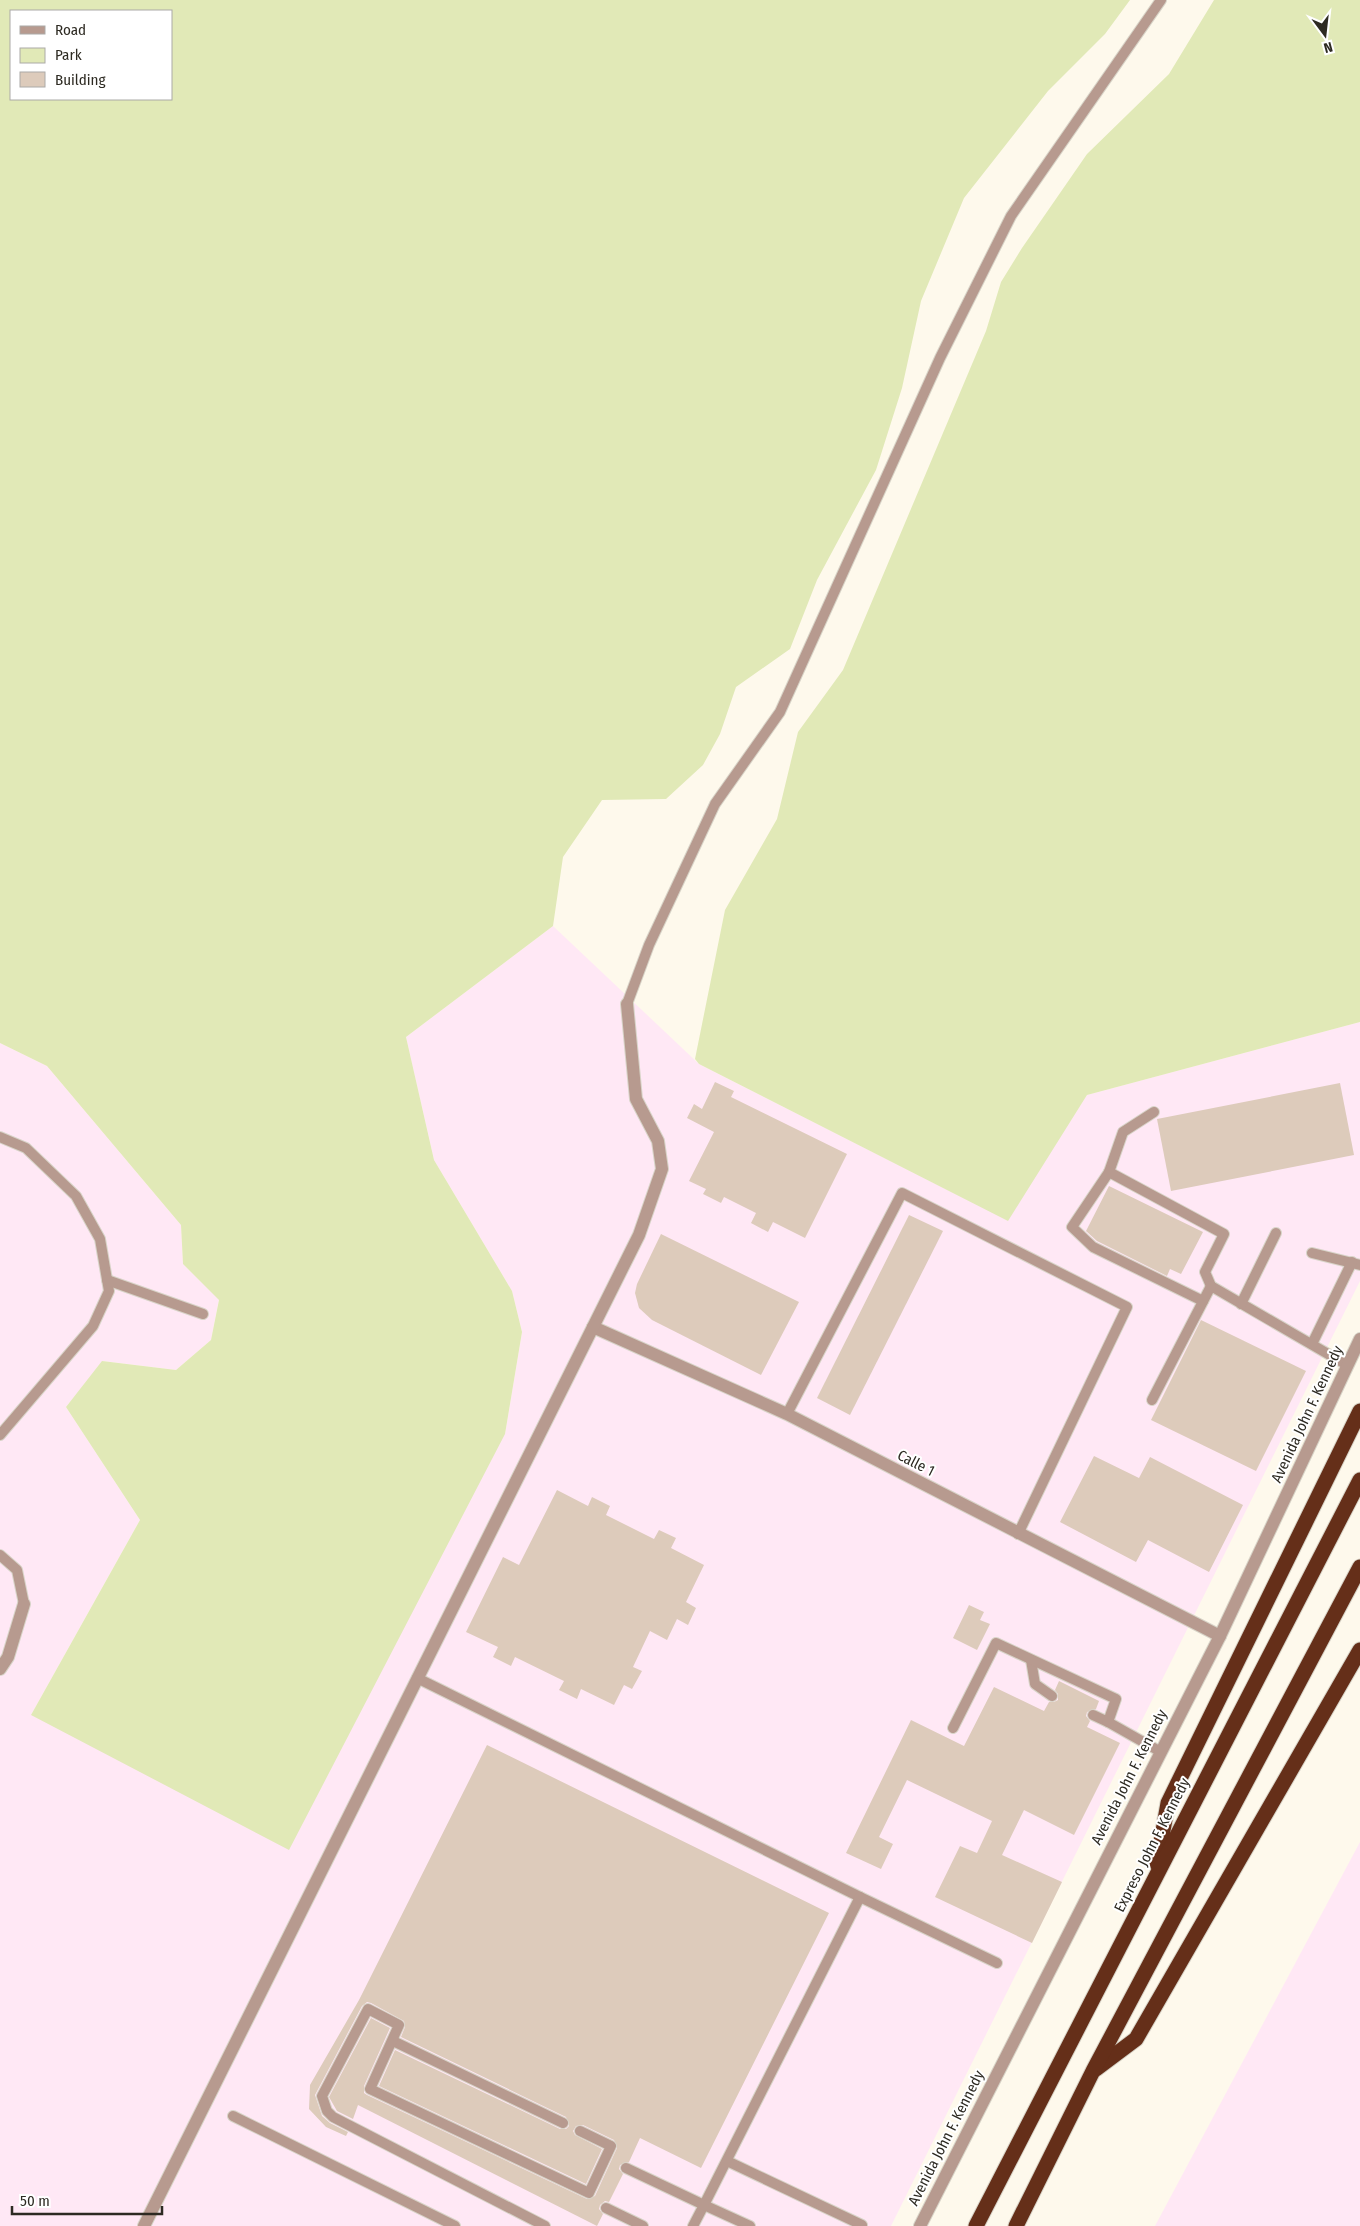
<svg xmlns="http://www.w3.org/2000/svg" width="1360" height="2226" font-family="'Fira Sans Condensed',sans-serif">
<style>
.industrial{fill:#ffe8f5}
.green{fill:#e1e9b7;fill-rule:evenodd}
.building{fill:#ddcbbb}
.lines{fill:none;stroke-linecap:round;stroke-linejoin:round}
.service-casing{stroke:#d8d4c8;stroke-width:12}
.minor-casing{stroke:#d8d4c8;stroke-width:14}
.motorway-casing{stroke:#d8d4c8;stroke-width:17}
.service{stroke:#b79a8f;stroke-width:10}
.minor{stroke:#b79a8f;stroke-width:12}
.motorway{stroke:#652f19;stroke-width:15}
.labels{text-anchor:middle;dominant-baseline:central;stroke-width:4;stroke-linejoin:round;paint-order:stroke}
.street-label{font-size:15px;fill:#2d2a22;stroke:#fff}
</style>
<rect width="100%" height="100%" fill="#fef9ec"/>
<!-- industrial -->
<g class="industrial">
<polygon points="553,926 699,1064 1007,1220 1087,1095 1360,1022 1360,1281 891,2226 0,2226 0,1043 47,1066 181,1225 183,1264 219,1299 211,1340 176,1370 103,1361 66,1407 140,1520 31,1715 505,1434 522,1332 512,1291 434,1160 406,1037"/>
<polygon points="1360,1842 1360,2226 1155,2226"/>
</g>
<!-- green -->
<g class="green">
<path d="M0 0H1130L1105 34 1048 91 964 198 921 301 902 388 876 470 817 580 790 649 736 687 720 734 703 765 666 799 602 800 563 857 553 926 406 1037 434 1160 512 1291 522 1332 505 1434 289 1850 31 1715 140 1520 66 1407 102 1361 176 1370 211 1340 219 1300 183 1264 181 1225 47 1066 0 1043ZM11 11H171V99H11Z"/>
<polygon points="1214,0 1360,0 1360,1022 1087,1095 1008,1221 699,1064 695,1059 725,910 777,819 798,732 843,670 986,331 1001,282 1022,248 1087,154 1169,74"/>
</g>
<!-- building -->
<g class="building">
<polygon points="715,1082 734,1091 731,1097 847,1154 805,1238 773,1222 768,1232 751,1223 756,1213 724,1197 721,1203 703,1194 706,1189 689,1181 714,1132 687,1118 694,1104 702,1109"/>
<polygon points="1340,1083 1354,1155 1171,1191 1157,1119"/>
<polygon points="1109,1186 1203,1232 1181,1274 1170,1269 1167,1276 1097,1241 1086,1231"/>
<polygon points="909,1215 943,1231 850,1415 817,1398"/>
<polygon points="661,1234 799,1302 761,1375 652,1320 639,1308 635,1293 637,1284"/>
<polygon points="1201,1320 1306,1371 1256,1471 1151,1420"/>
<polygon points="1094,1456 1139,1478 1150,1457 1243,1505 1209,1572 1148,1540 1136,1562 1060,1522"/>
<polygon points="557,1490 588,1506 592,1497 610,1506 606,1515 654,1539 659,1530 676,1538 671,1548 704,1565 686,1602 696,1608 688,1625 677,1619 667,1640 650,1631 633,1667 642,1671 632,1689 624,1685 614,1705 581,1689 577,1699 559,1690 564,1681 515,1657 511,1666 493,1657 498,1647 466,1632 503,1557 519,1565"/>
<polygon points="969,1605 984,1612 980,1620 990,1624 977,1650 953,1638"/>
<polygon points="1059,1681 1099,1701 1096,1709 1087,1712 1086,1716 1090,1721 1087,1727 1120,1743 1074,1835 1024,1810 1002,1855 1062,1882 1032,1943 935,1897 960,1846 977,1853 992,1821 907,1780 879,1837 893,1844 881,1869 846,1853 911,1720 964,1746 994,1687 1044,1711 1049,1702 1054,1702 1058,1700 1058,1694 1055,1690"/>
<polygon points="487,1745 829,1913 701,2168 640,2138 629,2162 620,2165 619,2169 623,2174 609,2202 605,2201 600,2205 599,2209 603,2214 597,2226 358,2105 353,2119 337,2111 329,2097 371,2018 390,2028 364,2086 364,2093 367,2095 587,2199 595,2196 617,2148 614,2140 583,2125 576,2126 573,2131 575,2135 602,2149 586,2184 379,2086 395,2050 560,2129 566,2129 569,2126 566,2117 401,2037 405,2027 404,2021 371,2003 367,2002 362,2006 315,2095 322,2116 330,2123 348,2132 346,2136 326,2127 309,2109 310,2085 359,2000"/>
</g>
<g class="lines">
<defs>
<g id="service">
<polyline points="627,1004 649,945 715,804 780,712 940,358 1011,216 1161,0"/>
<polyline points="0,1137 26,1148 76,1196 100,1239 109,1291 93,1326 0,1435"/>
<polyline points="1109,1172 1123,1132 1154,1112"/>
<polyline points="1312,1253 1360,1265"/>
<polyline points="107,1280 203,1314"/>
<polyline points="1203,1301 1093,1247 1072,1227 1109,1172 1224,1234 1205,1272 1211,1286 1347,1365"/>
<polyline points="1241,1304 1276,1233"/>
<polyline points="1312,1344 1352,1262"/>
<polyline points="1152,1400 1211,1286"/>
<polyline points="787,1414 902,1193 1127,1307 1018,1534"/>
<polyline points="0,1555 17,1570 24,1604"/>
<polyline points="1031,1660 1035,1684 1052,1696"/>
<polyline points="417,1678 860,1897"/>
<polyline points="1093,1715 1108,1722"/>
<polyline points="953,1728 996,1643 1116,1699 1108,1722 1161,1752"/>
<polyline points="393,2041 563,2123"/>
<polyline points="233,2116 455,2226"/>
<polyline points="727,2161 862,2225"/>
<polyline points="626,2168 704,2205 693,2226"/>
<polyline points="606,2208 643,2226"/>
<polyline points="545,2226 333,2117 327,2111 322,2096 368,2009 399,2025 370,2089 589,2193 611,2146 580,2131"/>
<polyline points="750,2226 704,2205 860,1897 997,1963"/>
</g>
<g id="minor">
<polyline points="593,1327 787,1414 1220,1636"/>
<polyline points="0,1669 8,1657 24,1604"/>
<polyline points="144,2226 639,1235 662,1169 658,1141 636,1099 627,1004"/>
<polyline points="920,2226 1220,1636 1360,1339"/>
</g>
<g id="motorway">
<polyline points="1157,1864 1168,1803 1360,1411"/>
<polyline points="1096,2069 1136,2039 1360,1650"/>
<polyline points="976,2226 1360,1480"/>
<polyline points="1016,2226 1093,2071 1360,1567"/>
</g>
</defs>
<!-- service casing -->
<use href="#service" class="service-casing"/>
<!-- minor casing -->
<use href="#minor" class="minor-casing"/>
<!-- motorway casing -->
<use href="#motorway" class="motorway-casing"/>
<!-- service -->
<use href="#service" class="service"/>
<!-- minor -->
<use href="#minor" class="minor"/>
<!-- motorway -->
<use href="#motorway" class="motorway"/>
</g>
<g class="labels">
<!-- street labels -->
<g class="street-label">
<text transform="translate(1307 1414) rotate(-65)">Avenida John F. Kennedy</text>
<text transform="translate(916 1463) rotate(27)">Calle 1</text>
<text transform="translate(1129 1777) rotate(-63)">Avenida John F. Kennedy</text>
<text transform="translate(1152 1845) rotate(-63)">Expreso John F. Kennedy</text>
<text transform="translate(946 2138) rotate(-63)">Avenida John F. Kennedy</text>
</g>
</g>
<!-- legend -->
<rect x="10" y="10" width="162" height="90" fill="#ffffff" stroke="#abaaa7"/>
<rect x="20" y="26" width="25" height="8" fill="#b79a8f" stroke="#abaaa7"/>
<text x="55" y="35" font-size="15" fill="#2d2a22">Road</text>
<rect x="20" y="48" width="25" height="15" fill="#e1e9b7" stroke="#abaaa7"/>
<text x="55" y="60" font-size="15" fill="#2d2a22">Park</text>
<rect x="20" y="72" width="25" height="15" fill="#ddcbbb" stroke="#abaaa7"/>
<text x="55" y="85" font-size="15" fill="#2d2a22">Building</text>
<!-- north arrow -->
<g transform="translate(1325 35) rotate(165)" stroke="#ffffff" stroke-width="4" paint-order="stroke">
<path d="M0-4L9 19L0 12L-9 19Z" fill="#2d2a22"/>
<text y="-8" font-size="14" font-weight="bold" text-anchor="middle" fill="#2d2a22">N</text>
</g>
<!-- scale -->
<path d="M12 2206v8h150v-8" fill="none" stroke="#2d2a22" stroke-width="2.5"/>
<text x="20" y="2206" font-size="15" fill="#2d2a22" stroke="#ffffff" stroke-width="4" paint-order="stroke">50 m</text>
</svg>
